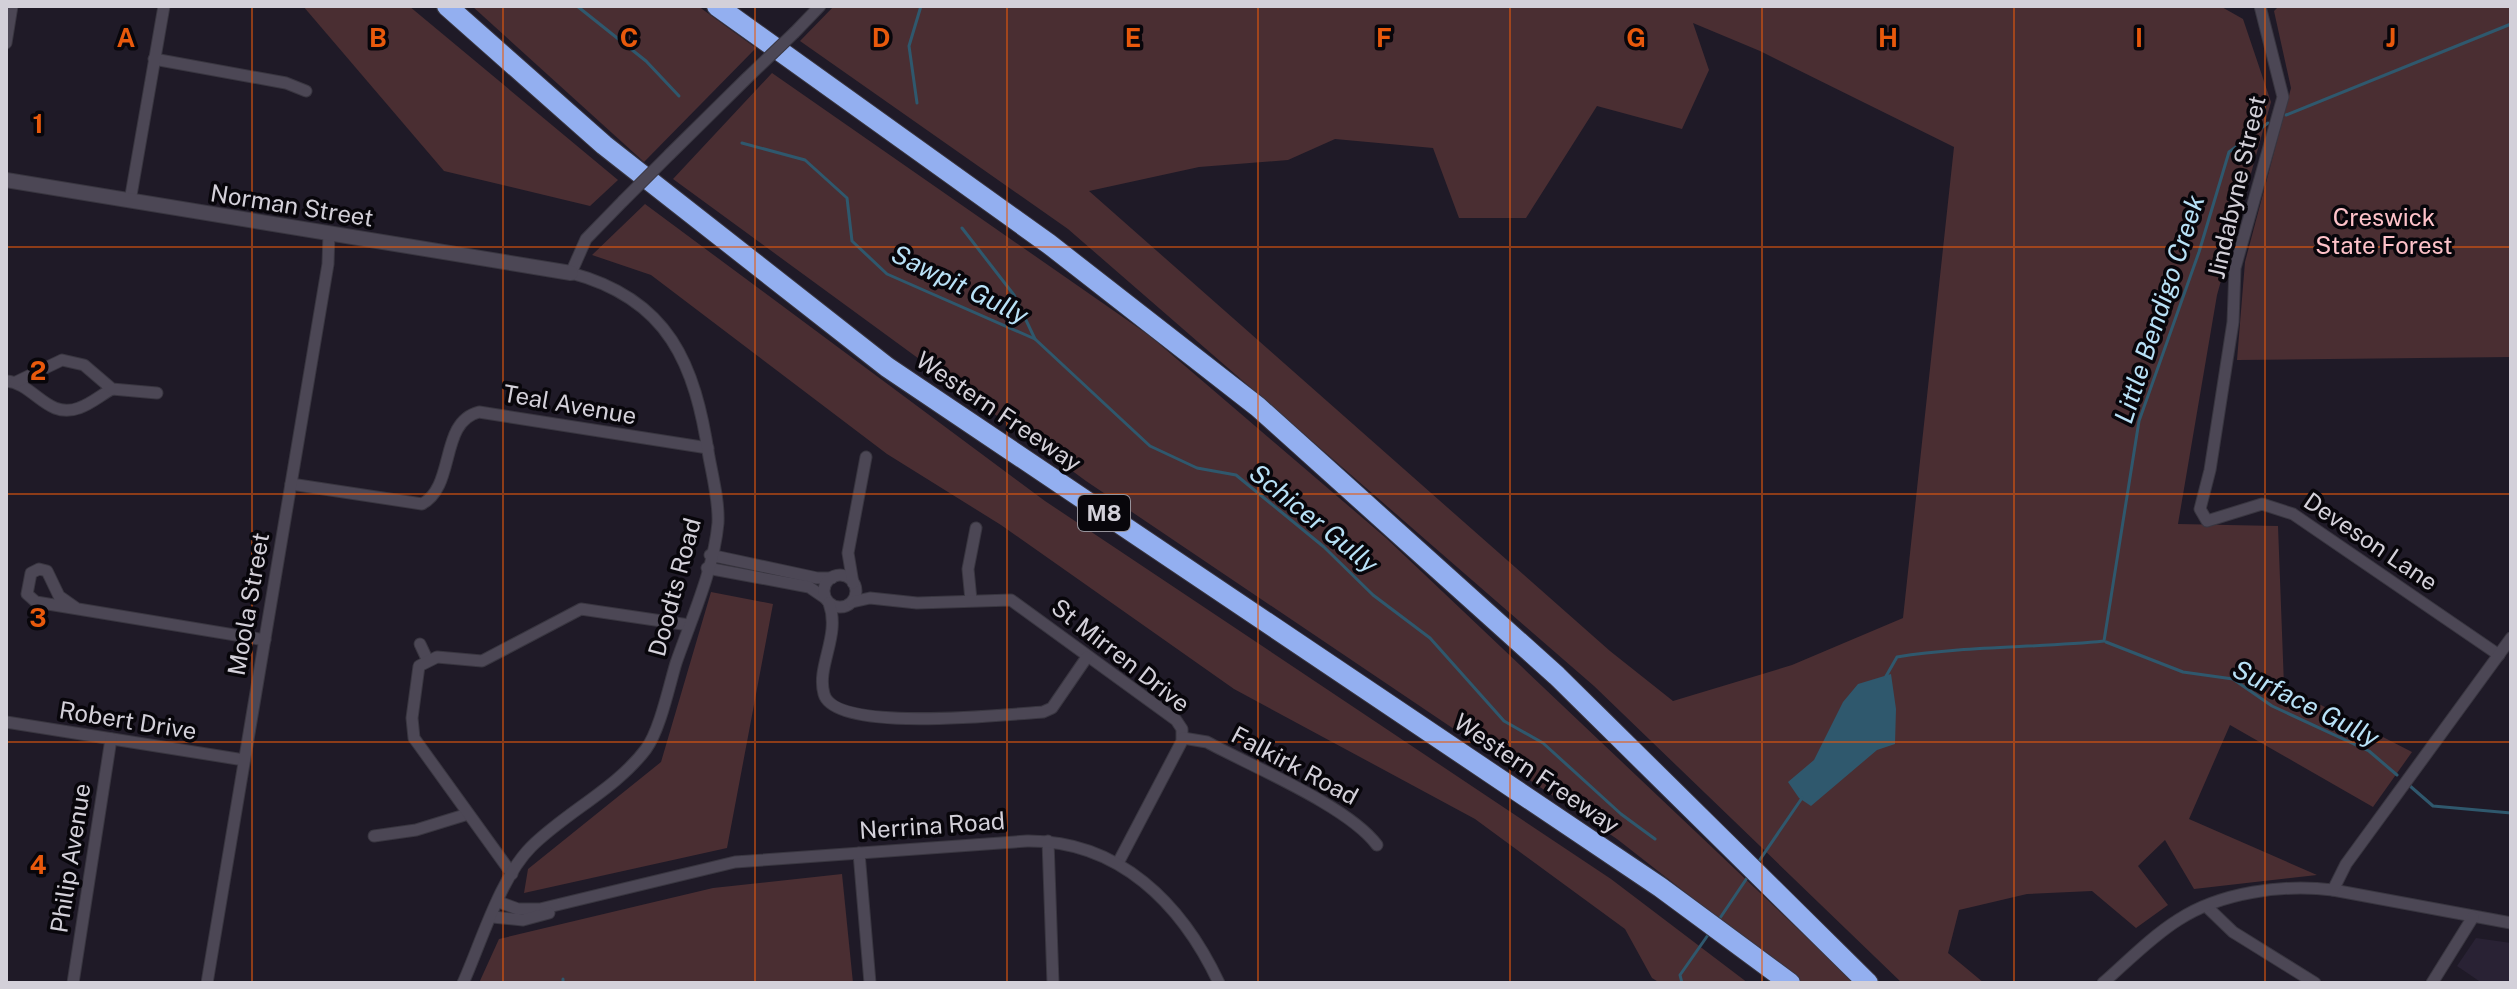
<svg xmlns="http://www.w3.org/2000/svg" width="2517" height="989" font-family="'Public Sans',sans-serif">
<style>
.built{fill:#292234}
.green{fill:#4a2e32;fill-rule:evenodd}
.water{fill:#2f586d}
.lines{fill:none;stroke-linecap:round;stroke-linejoin:round}
.stream{stroke:#2f586d;stroke-width:3}
.minor-casing{stroke:#393640;stroke-width:13}
.tertiary-casing{stroke:#393640;stroke-width:16}
.motorway-casing{stroke:#393640;stroke-width:22}
.minor{stroke:#4c4755;stroke-width:11}
.tertiary{stroke:#4c4755;stroke-width:14}
.motorway{stroke:#93aff0;stroke-width:20}
.minor-bridge-casing{stroke:#393640;stroke-width:13;stroke-linecap:butt}
.minor-bridge{stroke:#4c4755;stroke-width:11}
.grid{fill:none;stroke:#e8590c;stroke-width:2;stroke-opacity:0.55}
.labels{text-anchor:middle;dominant-baseline:central;stroke-width:7;stroke-linejoin:round;paint-order:stroke}
.shield{fill:#08060b;stroke:#96939b;stroke-width:2}
.shield-label{font-size:22px;font-weight:bold;fill:#d3d0d9}
.street-label{font-size:24px;fill:#d3d0d9;stroke:#08060b}
.park-label{font-size:24px;fill:#fec2c9;stroke:#08060b}
.water-label{font-size:26px;font-style:italic;fill:#b8e1f7;stroke:#08060b}
.grid-label{font-size:26px;text-anchor:middle;font-weight:bold;fill:#e8590c;stroke:#08060b;stroke-width:7;stroke-linejoin:round;paint-order:stroke}
</style>
<rect width="100%" height="100%" fill="#1f1a27"/>
<!-- built -->
<polygon class="built" points="2476,938 2511,943 2511,983 2482,983 2457,966"/>
<!-- green -->
<g class="green">
<polygon points="303,6 409,6 618,180 590,206 444,171"/>
<polygon points="472,6 698,6 756,48 644,162"/>
<path d="M834 6H2220L2243 19 2271 102 2217 295 2178 524 2278 526 2284 686 2412 752 2373 807 2230 725 2189 819 2317 875 2194 889 2165 840 2138 866 2168 905 2136 928 2092 891 2027 894 1959 910 1948 953 1984 983H1902L1594 686 1068 229 800 41ZM1693 23 1760 51 1954 147 1903 618 1792 665 1673 701 1610 651 1089 191 1199 167 1288 160 1335 139 1433 148 1459 218H1526L1597 106 1682 129 1709 70Z"/>
<polygon points="2279,6 2511,6 2511,357 2237,360 2245,262 2291,88 2274,11"/>
<polygon points="772,73 1150,336 1386,538 1855,983 1801,983 1617,839 1086,481 673,179"/>
<polygon points="645,204 1045,501 1611,879 1748,983 1660,983 1652,978 1625,929 1475,819 1234,689 1001,525 887,454 651,275 592,255"/>
<polygon points="711,592 773,604 727,848 524,893 528,869 661,762"/>
<polygon points="842,874 853,983 479,983 499,939 713,888"/>
</g>
<!-- water -->
<polygon class="water" points="1891,674 1896,709 1895,744 1877,750 1811,806 1799,798 1788,782 1814,760 1843,702 1858,684"/>
<g class="lines">
<!-- stream -->
<g class="stream">
<polyline points="577,6 646,61 679,96"/>
<polyline points="917,103 909,46 921,6"/>
<polyline points="2286,115 2511,24"/>
<polyline points="742,143 805,160 847,198 852,241 887,274 1035,339"/>
<polyline points="962,228 1014,295 1035,339 1150,446 1197,468 1236,475 1324,547 1373,595 1430,638 1504,721 1543,743 1621,814 1655,839"/>
<polyline points="2106,642 2183,672 2233,679 2272,706 2369,751 2397,775"/>
<path d="M1885 678 1897 657C1966 646 2035 648 2104 641L2139 421 2199 252 2229 152 2268 123"/>
<polyline points="2410,786 2433,806 2511,813"/>
<polyline points="1759,861 1802,798"/>
<polyline points="1720,918 1747,878"/>
<polyline points="563,983 563,979"/>
<polyline points="1682,983 1680,975 1708,935"/>
</g>
<defs>
<g id="minor">
<polyline points="2260,6 2283,97 2235,268 2233,322 2210,470 2200,509 2207,521 2262,504 2293,514 2499,655"/>
<polyline points="795,32 820,6"/>
<polyline points="6,43 12,6"/>
<polyline points="154,59 286,83 306,91"/>
<polyline points="670,154 747,78"/>
<polyline points="130,201 164,6"/>
<path d="M6 381C34 383 47 420 79 408 91 404 101 395 112 389"/>
<polyline points="16,382 62,360 84,365 112,389 157,393"/>
<path d="M291 484 422 504C456 486 439 422 479 412L708 448"/>
<polyline points="710,555 817,578 832,578"/>
<polyline points="707,568 809,587 825,598"/>
<circle cx="840" cy="591" r="16"/>
<polyline points="853,583 848,553 866,457"/>
<polyline points="971,600 968,569 976,528"/>
<polyline points="852,602 870,598 917,603 1011,600 1176,720 1182,729 1182,741 1118,863"/>
<path d="M829 603C841 636 816 666 824 694 835 734 1008 714 1043 712L1052 708 1087 657"/>
<polyline points="76,608 59,596 47,571 39,569 31,573 27,594 36,602 265,640"/>
<polyline points="420,644 427,659"/>
<polyline points="6,722 244,760"/>
<path d="M1183 738 1207 742C1253 767 1348 806 1377 845"/>
<polyline points="374,836 416,830 468,814"/>
<polyline points="1048,841 1053,983"/>
<polyline points="859,853 870,983"/>
<polyline points="512,874 414,738 412,718 419,666 437,657 482,661 581,609 689,625"/>
<polyline points="2333,890 2511,923"/>
<path d="M499 902 518 909H540L735 862 1027 841C1119 840 1182 904 1219 983"/>
<polyline points="2206,906 2233,932 2315,983"/>
<polyline points="493,917 523,920 549,913"/>
<polyline points="73,983 111,739"/>
<polyline points="207,983 328,264 329,233"/>
<path d="M463 983C481 943 500 878 531 847 566 812 616 789 646 749 660 730 669 686 676 663 691 620 714 569 718 523 719 502 713 478 709 457 695 364 669 299 571 273L586 239 623 201"/>
<path d="M2103 983C2127 962 2151 937 2178 920 2221 892 2283 884 2333 890L2346 864 2511 638"/>
<polyline points="2432,983 2473,917"/>
</g>
<polyline id="tertiary" points="6,180 571,273"/>
<g id="motorway">
<polyline points="447,6 604,145 887,367 1660,887 1790,983"/>
<polyline points="717,6 1049,244 1258,407 1557,676 1868,983"/>
</g>
</defs>
<!-- minor casing -->
<use href="#minor" class="minor-casing"/>
<!-- tertiary casing -->
<use href="#tertiary" class="tertiary-casing"/>
<!-- motorway casing -->
<use href="#motorway" class="motorway-casing"/>
<!-- minor -->
<use href="#minor" class="minor"/>
<!-- tertiary -->
<use href="#tertiary" class="tertiary"/>
<!-- motorway -->
<use href="#motorway" class="motorway"/>
<defs>
<g id="minor-bridge">
<polyline points="747,78 795,32"/>
<polyline points="623,201 670,154"/>
</g>
</defs>
<!-- minor-bridge casing -->
<use href="#minor-bridge" class="minor-bridge-casing"/>
<!-- minor-bridge -->
<use href="#minor-bridge" class="minor-bridge"/>
</g>
<!-- grid -->
<path class="grid" d="M252 6V983M503 6V983M755 6V983M1007 6V983M1258 6V983M1510 6V983M1762 6V983M2014 6V983M2265 6V983M6 247H2511M6 494H2511M6 742H2511"/>
<g class="labels">
<!-- shield labels -->
<rect class="shield" x="1078" y="495" width="52" height="36" rx="6"/>
<g class="shield-label">
<text x="1104" y="513">M8</text>
</g>
<!-- street labels -->
<g class="street-label">
<text transform="translate(2236 187) rotate(-77)">Jindabyne Street</text>
<text transform="translate(292 205) rotate(9)">Norman Street</text>
<text transform="translate(570 404) rotate(10)">Teal Avenue</text>
<text transform="translate(999 411) rotate(34)">Western Freeway</text>
<text transform="translate(2371 541) rotate(34)">Deveson Lane</text>
<text transform="translate(674 587) rotate(-75)">Doodts Road</text>
<text transform="translate(248 604) rotate(-80)">Moola Street</text>
<text transform="translate(1121 655) rotate(38)">St Mirren Drive</text>
<text transform="translate(128 720) rotate(9)">Robert Drive</text>
<text transform="translate(1295 765) rotate(28)">Falkirk Road</text>
<text transform="translate(1537 773) rotate(34)">Western Freeway</text>
<text transform="translate(932 825) rotate(-4)">Nerrina Road</text>
<text transform="translate(70 858) rotate(-81)">Philip Avenue</text>
</g>
<!-- park labels -->
<g class="park-label">
<text x="2384" y="217">Creswick<tspan x="2384" dy="28">State Forest</tspan></text>
</g>
<!-- water labels -->
<g class="water-label">
<text transform="translate(960 284) rotate(26)">Sawpit Gully</text>
<text transform="translate(2159 309) rotate(-72)">Little Bendigo Creek</text>
<text transform="translate(1314 518) rotate(39)">Schicer Gully</text>
<text transform="translate(2306 703) rotate(27)">Surface Gully</text>
</g>
</g>
<g class="grid-label">
<text x="126" y="47">A</text>
<text x="378" y="47">B</text>
<text x="629" y="47">C</text>
<text x="881" y="47">D</text>
<text x="1133" y="47">E</text>
<text x="1384" y="47">F</text>
<text x="1636" y="47">G</text>
<text x="1888" y="47">H</text>
<text x="2139" y="47">I</text>
<text x="2391" y="47">J</text>
<text x="38" y="133">1</text>
<text x="38" y="380">2</text>
<text x="38" y="627">3</text>
<text x="38" y="874">4</text>
</g>
<!-- border -->
<rect width="2517" height="989" fill="none" stroke="#d3d0d9" stroke-width="16"/>
</svg>
